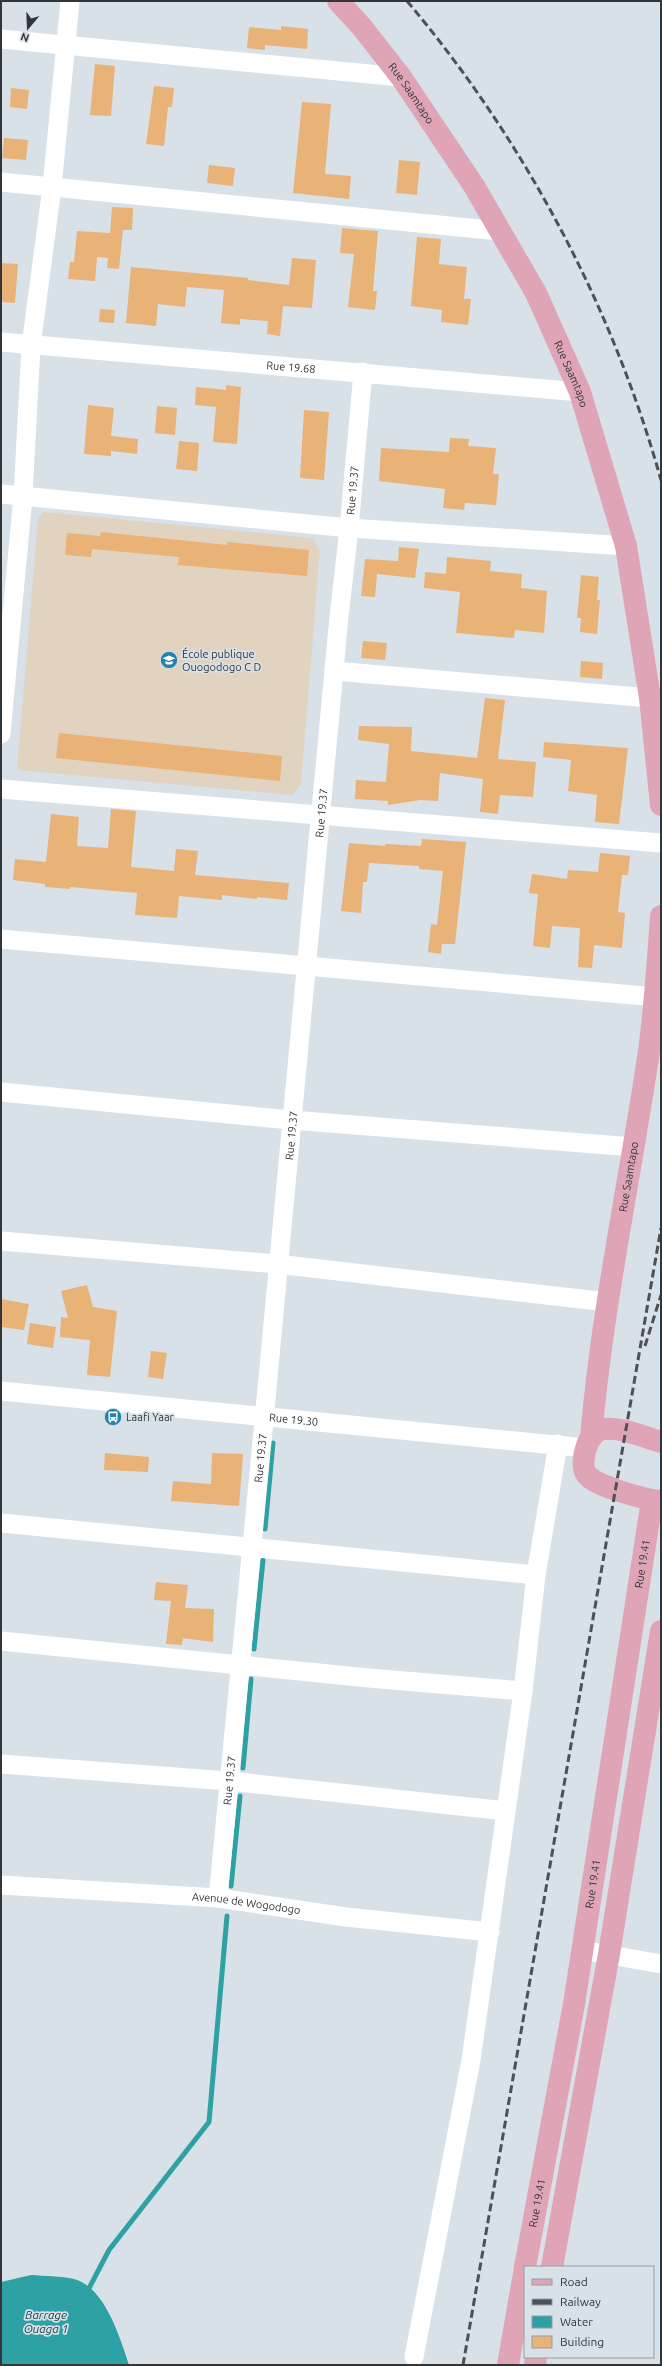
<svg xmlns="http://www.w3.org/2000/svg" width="662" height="2366" font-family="Ubuntu,sans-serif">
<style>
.education{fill:#e1d3c0}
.water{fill:#2da1a4}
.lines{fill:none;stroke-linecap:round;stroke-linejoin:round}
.stream{stroke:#2da1a4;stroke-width:5}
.building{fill:#e9b277}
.minor{stroke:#fff;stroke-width:19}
.major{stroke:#dfa5b6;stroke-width:22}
.rail{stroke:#4d5155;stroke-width:3;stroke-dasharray:8 4;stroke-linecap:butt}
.labels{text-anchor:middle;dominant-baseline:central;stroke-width:3.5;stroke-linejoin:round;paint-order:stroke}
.street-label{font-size:11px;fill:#333639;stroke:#d8e0e8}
.poi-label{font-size:11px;fill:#333639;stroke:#d8e0e8;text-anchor:start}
.water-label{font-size:12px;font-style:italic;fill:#174849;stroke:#d8e0e8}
</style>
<rect width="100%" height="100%" fill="#d8e0e8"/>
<!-- education -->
<polygon class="education" points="44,512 312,538 320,550 301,784 292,795 17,770 38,519"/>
<!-- water -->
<path class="water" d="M31 2275C45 2276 61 2276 74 2279 105 2287 120 2338 129 2365H1V2282Z"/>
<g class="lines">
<!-- stream -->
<g class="stream">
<polyline points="265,1529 273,1443"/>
<polyline points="254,1649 263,1560"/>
<polyline points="243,1768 251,1679"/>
<polyline points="231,1886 240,1796"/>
<polyline points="86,2294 109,2250 209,2122 227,1916"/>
</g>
</g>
<!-- building -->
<g class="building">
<polygon points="281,26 308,29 307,49 265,45 265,50 247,48 249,27 281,30"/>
<polygon points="95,64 115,66 111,116 90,115"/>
<polygon points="154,86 174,88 172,107 168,107 164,146 146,144"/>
<polygon points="11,88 29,90 27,109 10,107"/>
<polygon points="302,102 331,104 325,174 351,176 349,199 293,193"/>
<polygon points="4,138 28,140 26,160 2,158"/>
<polygon points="399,160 420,162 417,195 396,193"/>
<polygon points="209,165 235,168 233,186 207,183"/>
<polygon points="112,207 133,208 132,230 123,230 119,269 107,268 108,258 97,257 95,281 68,279 70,262 74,262 77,231 110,233"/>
<polygon points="342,228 378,231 373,291 377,291 375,310 348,307 354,254 340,253"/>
<polygon points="417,237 441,239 439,264 467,267 464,299 471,299 468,325 441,322 442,310 411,306"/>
<polygon points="292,258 316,260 312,308 283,306 280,336 267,334 268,321 240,319 240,325 221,323 224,290 187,287 185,307 158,304 156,326 126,323 131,267 248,278 248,280 289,285"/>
<polygon points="1,263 18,264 15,303 1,302"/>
<polygon points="100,309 115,310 114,323 99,322"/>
<polygon points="226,385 241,387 237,444 213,442 216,407 195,405 196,387 226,390"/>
<polygon points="88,405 114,408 111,436 138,439 137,454 111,451 111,456 84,454"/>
<polygon points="157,406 177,408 175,435 155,433"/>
<polygon points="304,410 329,412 324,480 300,478"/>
<polygon points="450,438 469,439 468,446 496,448 493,474 499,474 496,505 465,503 464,510 443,508 445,489 379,481 381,448 449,452"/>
<polygon points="179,441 199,443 197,471 176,469"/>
<polygon points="101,532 227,545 227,542 309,550 307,576 178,565 179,557 92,549 91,557 65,555 67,533 100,536"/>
<polygon points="399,547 419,549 415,578 377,574 375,597 361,596 365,559 398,561"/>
<polygon points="447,557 491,561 490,571 522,574 521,588 547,591 544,633 515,630 514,638 456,633 460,592 424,588 425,572 446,574"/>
<polygon points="581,575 599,577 597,600 600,600 597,634 580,632 581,618 577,618"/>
<polygon points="363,641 387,643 385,660 361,658"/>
<polygon points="581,661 603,663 602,679 580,677"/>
<polygon points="485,698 505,700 498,759 536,762 533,797 500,795 498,814 480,812 483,779 440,773 438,801 420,800 388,805 388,801 355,799 356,780 386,782 389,744 358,740 359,726 412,727 411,751 477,758"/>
<polygon points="59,733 282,756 280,781 56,758"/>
<polygon points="544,742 628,748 619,824 595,822 597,795 568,791 571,760 543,757"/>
<polygon points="111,809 136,811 131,867 174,871 176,849 198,851 195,875 289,883 287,900 257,897 257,899 222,895 222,900 179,896 177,918 135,915 137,893 70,887 70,889 45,887 45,884 13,880 15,859 46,862 51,814 79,817 77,846 108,848"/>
<polygon points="422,839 466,842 455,944 442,944 441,954 428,952 431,924 437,925 443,871 419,869 419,866 369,863 367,882 363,882 361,913 341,911 349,843 385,846 385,844 421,846"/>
<polygon points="600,853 630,856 628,875 622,875 618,912 625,913 622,948 594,945 592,968 578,967 580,928 552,926 550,948 533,946 538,894 529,893 532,874 567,879 568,870 598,872"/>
<polygon points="87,1285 93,1307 117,1311 110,1377 87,1375 90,1340 60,1337 61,1317 68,1318 61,1291"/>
<polygon points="1,1299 29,1304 24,1330 1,1327"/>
<polygon points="30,1323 56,1327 53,1348 27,1344"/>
<polygon points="151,1351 167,1353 163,1379 148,1377"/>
<polygon points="105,1453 149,1457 148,1472 104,1470"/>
<polygon points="212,1453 243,1454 239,1506 171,1501 173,1481 211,1484"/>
<polygon points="156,1582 188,1585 185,1608 214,1609 213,1642 183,1638 182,1645 166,1644 171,1601 154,1600"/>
</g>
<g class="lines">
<!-- minor -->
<g class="minor">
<polyline points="1,39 401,77"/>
<polyline points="1,182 500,231"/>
<path id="s1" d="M1 342 580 392"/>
<polyline points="1,494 349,528 626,546"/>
<polyline points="334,671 650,698"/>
<polyline points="1,734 23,496 31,346 52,187 70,1"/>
<polyline points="1,789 661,843"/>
<polyline points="1,939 656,997"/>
<polyline points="1,1092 291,1120 633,1147"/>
<polyline points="1,1241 277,1264 607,1302"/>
<path id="s2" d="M1 1391 586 1448"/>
<polyline points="1,1523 536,1575"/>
<polyline points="1,1641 369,1678 523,1691"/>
<polyline points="1,1764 229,1781 506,1811"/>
<path id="s3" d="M1 1885 218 1898 346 1917 490 1932"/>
<path id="s4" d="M218 1898C259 1471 301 1045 339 617L349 528 363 372"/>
<polyline points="582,1950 661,1964"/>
<polyline points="414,2357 471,2060 523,1691 536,1575 558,1444"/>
</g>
<!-- major -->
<g class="major">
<path id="s5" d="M338 1 361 26 401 77 474 186 536 293 580 392 626 546 650 698 661 805"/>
<path id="s6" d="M591 1438C602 1308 630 1180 649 1051 655 1006 658 961 661 916"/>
<path d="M661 1442C644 1437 622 1427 604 1429 596 1430 590 1437 587 1445 584 1453 580 1470 589 1477 600 1487 646 1500 661 1501"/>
<path id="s7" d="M525 2267 574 2004 652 1500"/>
<polyline points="552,2267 609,1954 661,1631"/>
<polyline points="508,2365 525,2268"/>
<polyline points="535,2365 536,2357"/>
</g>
<!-- rail -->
<g class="rail">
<path d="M407 1C524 140 612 305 661 480"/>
<polyline points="645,1346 661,1295"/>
<polyline points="463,2365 661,1228"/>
</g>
</g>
<!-- icons -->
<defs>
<symbol id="school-disc" viewBox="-11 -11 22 22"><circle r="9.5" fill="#1e83ad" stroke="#d8e0e8"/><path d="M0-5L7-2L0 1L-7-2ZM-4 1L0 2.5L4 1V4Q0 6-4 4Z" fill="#fff"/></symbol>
<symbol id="bus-disc" viewBox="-11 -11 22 22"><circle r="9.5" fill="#1e83ad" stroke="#d8e0e8"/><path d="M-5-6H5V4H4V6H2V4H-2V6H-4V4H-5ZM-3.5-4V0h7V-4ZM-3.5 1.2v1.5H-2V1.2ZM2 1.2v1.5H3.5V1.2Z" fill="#fff"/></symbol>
</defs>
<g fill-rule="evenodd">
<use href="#school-disc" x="159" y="650" width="20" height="20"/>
<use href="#bus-disc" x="103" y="1407" width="20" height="20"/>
</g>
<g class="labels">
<!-- street labels -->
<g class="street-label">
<text stroke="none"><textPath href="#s5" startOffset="118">Rue Saamtapo</textPath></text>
<text stroke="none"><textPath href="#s1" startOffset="291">Rue 19.68</textPath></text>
<text stroke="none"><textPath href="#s5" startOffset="442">Rue Saamtapo</textPath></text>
<text stroke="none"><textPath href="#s4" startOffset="1414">Rue 19.37</textPath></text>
<text stroke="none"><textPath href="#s4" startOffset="1090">Rue 19.37</textPath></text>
<text stroke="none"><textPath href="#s4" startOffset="766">Rue 19.37</textPath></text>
<text stroke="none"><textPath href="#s6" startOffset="264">Rue Saamtapo</textPath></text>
<text stroke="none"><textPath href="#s2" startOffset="294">Rue 19.30</textPath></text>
<text stroke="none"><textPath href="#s4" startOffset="442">Rue 19.37</textPath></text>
<text stroke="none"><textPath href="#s7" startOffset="713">Rue 19.41</textPath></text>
<text stroke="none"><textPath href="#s4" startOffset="118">Rue 19.37</textPath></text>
<text stroke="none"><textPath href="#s7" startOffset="389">Rue 19.41</textPath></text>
<text stroke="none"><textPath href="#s3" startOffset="246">Avenue de Wogodogo</textPath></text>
<text stroke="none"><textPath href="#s7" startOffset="65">Rue 19.41</textPath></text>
</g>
<!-- poi labels -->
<g class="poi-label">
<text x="182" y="654">École publique<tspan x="182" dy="13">Ouogodogo C D</tspan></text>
<text x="126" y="1417">Laafi Yaar</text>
</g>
<!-- water labels -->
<g class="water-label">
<text x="46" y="2314">Barrage<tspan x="46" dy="14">Ouaga 1</tspan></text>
</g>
</g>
<!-- border -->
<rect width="662" height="2366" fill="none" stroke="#333639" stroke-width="4"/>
<!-- legend -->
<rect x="524" y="2266" width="130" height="92" fill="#d8e0e8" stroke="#969ca2"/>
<rect x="532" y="2279" width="20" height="6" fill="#dfa5b6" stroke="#969ca2"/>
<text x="560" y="2286" font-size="12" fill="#333639">Road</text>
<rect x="532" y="2299" width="20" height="6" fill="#4d5155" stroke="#969ca2"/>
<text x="560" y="2306" font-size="12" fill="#333639">Railway</text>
<rect x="532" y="2316" width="20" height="12" fill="#2da1a4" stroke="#969ca2"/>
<text x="560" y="2326" font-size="12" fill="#333639">Water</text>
<rect x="532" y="2336" width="20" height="12" fill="#e9b277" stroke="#969ca2"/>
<text x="560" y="2346" font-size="12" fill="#333639">Building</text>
<!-- north arrow -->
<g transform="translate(28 28) rotate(199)" stroke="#d8e0e8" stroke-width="3" paint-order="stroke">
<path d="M0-3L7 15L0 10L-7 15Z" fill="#333639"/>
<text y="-6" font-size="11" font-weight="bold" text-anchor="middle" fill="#333639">N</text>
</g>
</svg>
